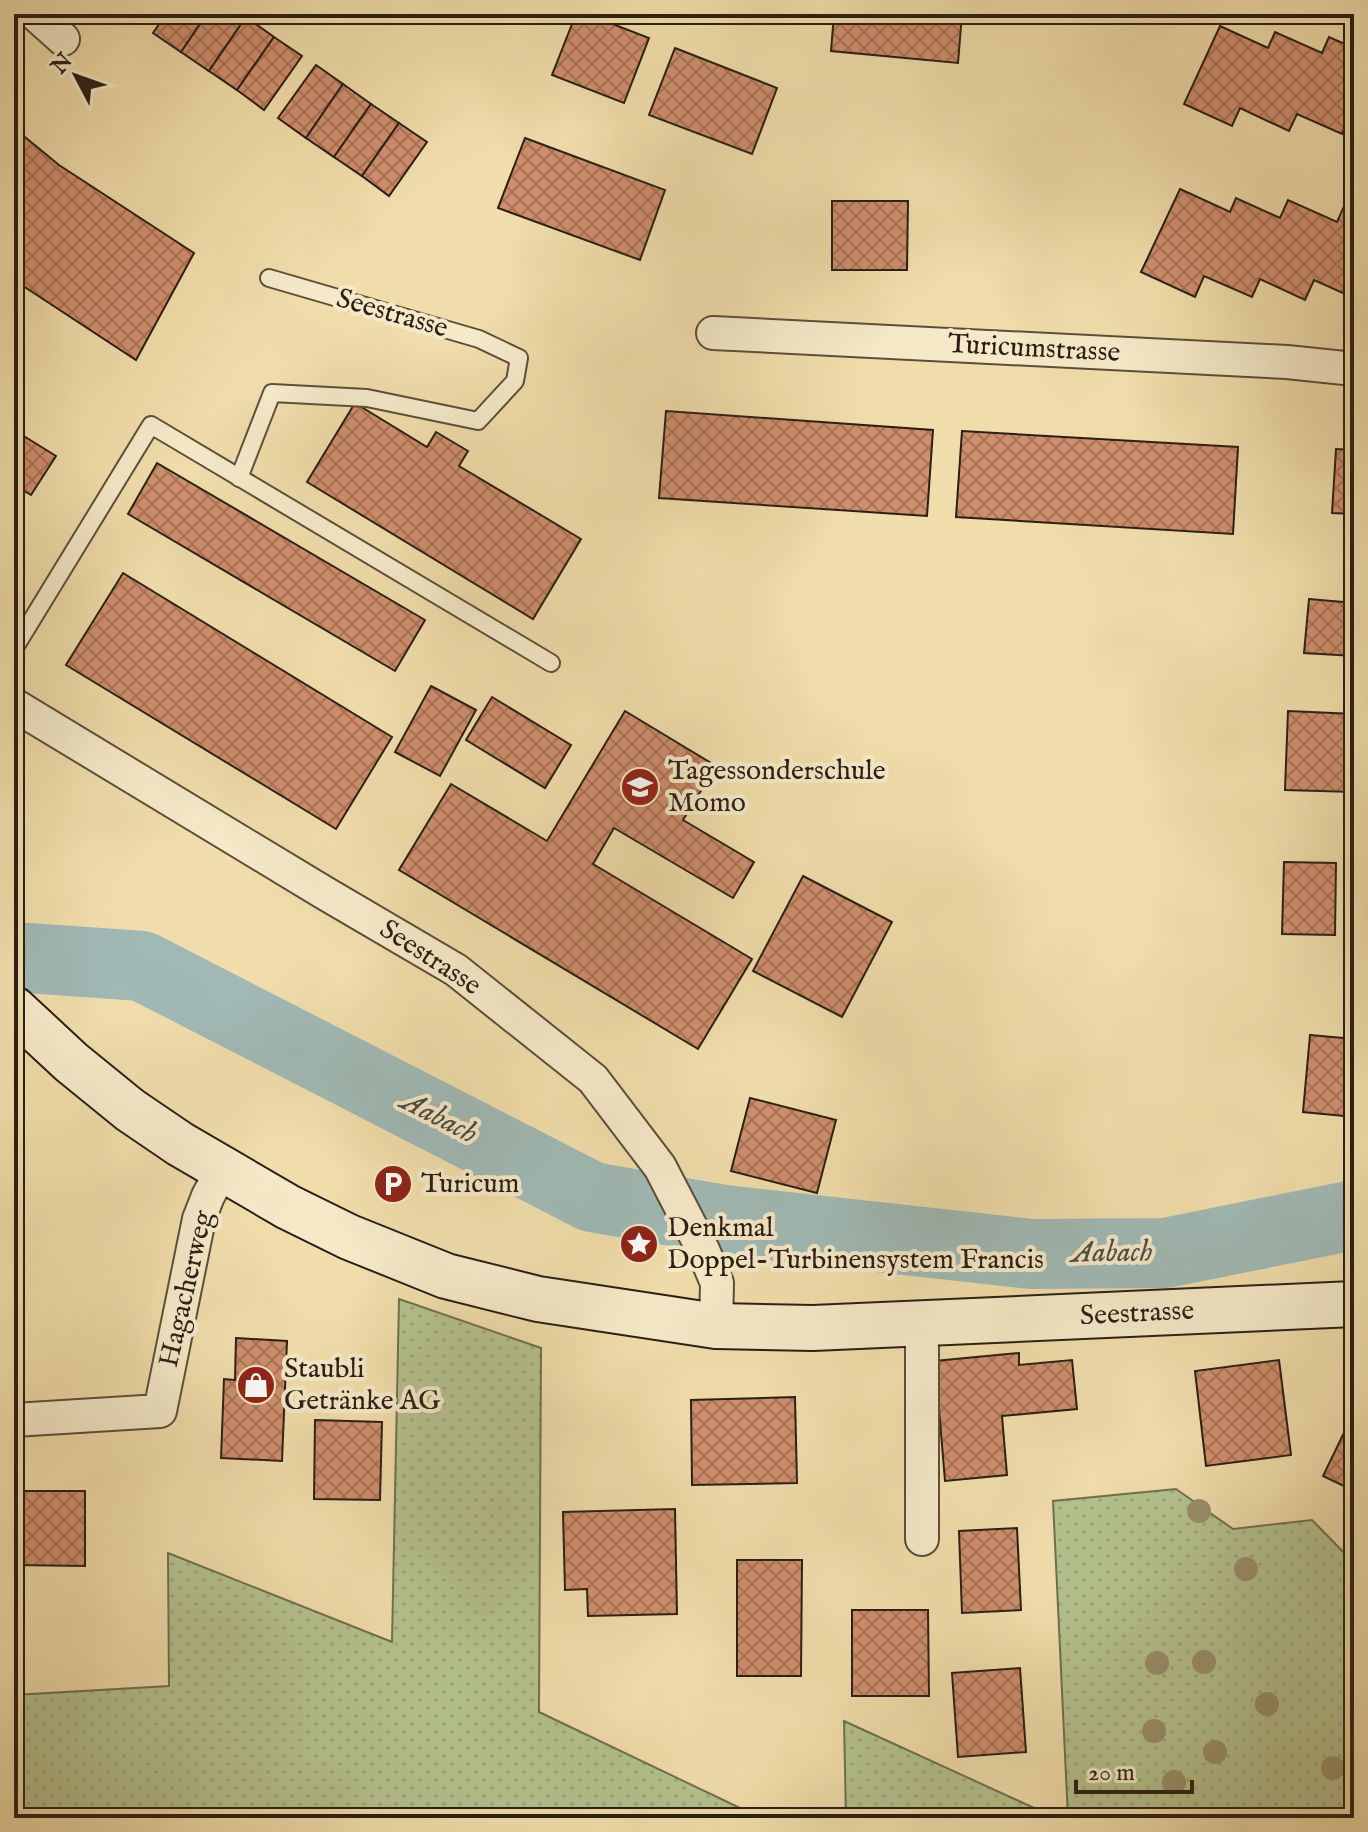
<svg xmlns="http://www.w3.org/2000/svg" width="1368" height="1832" font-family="'IM FELL English',serif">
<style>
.grass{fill:url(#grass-dots);stroke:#6f7051;stroke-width:2}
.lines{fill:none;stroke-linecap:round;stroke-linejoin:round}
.river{stroke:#a0b9b5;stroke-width:70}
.building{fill:url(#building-cross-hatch);stroke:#2a1f15;stroke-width:2}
.lane-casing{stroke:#5c4e3a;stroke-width:20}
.street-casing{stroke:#5c4e3a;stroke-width:36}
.secondary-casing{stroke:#2a1f15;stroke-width:48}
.lane{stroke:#f5e9c8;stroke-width:16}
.street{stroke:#f5e9c8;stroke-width:32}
.secondary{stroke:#f5e9c8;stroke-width:44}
.tree{fill:#9a8f6c}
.labels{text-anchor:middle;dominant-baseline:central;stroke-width:8;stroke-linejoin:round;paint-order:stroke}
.street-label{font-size:28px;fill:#2a1f15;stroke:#f5e9c8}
.poi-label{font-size:28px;fill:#2a1f15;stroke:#f5e9c8;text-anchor:start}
.water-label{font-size:30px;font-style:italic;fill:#4d4d45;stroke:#f5e9c8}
</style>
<defs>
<pattern id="grass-dots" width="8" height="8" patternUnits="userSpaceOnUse" patternTransform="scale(2)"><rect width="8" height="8" fill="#b4c28d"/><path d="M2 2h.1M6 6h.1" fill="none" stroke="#9ba679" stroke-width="1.8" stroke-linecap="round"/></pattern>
<pattern id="building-cross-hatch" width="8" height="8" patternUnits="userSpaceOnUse" patternTransform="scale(2)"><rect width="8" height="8" fill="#cf8e6d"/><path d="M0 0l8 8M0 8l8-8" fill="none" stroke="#a87358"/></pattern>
</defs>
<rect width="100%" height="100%" fill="#f0ddab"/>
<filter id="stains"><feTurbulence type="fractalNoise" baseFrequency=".0025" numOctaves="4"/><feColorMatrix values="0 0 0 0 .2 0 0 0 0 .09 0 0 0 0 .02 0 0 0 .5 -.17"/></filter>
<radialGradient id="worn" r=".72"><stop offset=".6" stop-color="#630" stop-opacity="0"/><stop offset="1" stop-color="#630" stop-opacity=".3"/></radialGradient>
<!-- grass -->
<g class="grass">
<polygon points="399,1299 541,1348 539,1712 761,1818 14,1818 14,1695 169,1686 168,1553 392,1642"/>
<polygon points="1176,1489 1233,1529 1312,1520 1354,1563 1354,1818 1068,1818 1053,1501"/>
<polygon points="844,1721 1056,1818 846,1818"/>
</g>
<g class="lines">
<!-- river -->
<polyline class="river" points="14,957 142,966 592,1197 724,1220 1031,1254 1165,1253 1354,1215"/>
</g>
<!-- building -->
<g class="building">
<polygon points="166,14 207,14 181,52 153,33"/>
<polygon points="207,14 242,14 246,17 209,71 181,52"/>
<polygon points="576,14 587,14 649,38 624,103 552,75"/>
<polygon points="834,14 962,14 958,63 831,51"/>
<polygon points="246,17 274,37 237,90 209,71"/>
<polygon points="1220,26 1268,48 1275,32 1322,53 1329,37 1354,48 1354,118 1350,117 1342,134 1297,114 1289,131 1240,108 1232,126 1184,104"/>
<polygon points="274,37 302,56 264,110 237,90"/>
<polygon points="675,48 777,88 752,154 649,115"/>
<polygon points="316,65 343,84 306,138 278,118"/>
<polygon points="343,84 371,104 334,157 306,138"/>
<polygon points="371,104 399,123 362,176 334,157"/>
<polygon points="399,123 427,142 389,196 362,176"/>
<polygon points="14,128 59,165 194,253 136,360 14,280"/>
<polygon points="525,138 665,190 640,260 498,208"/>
<polygon points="1180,189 1230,212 1236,198 1280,218 1288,200 1337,222 1345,204 1354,208 1354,298 1314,280 1305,300 1260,279 1252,297 1204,276 1195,297 1141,272"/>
<polygon points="832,201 908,201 907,270 832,270"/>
<polygon points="355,403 427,447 436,432 468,451 459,466 581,539 533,619 307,482"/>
<polygon points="666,411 933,430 927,516 659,498"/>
<polygon points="14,430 56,456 31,495 14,485"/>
<polygon points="962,431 1238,447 1233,534 956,517"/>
<polygon points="1336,449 1354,450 1354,514 1332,513"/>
<polygon points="157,463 425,620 395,671 128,514"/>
<polygon points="123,573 392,737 336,829 66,665"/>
<polygon points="1309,599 1354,603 1354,656 1304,653"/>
<polygon points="431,686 476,710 440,776 395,752"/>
<polygon points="492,697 571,745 545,788 466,740"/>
<polygon points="625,711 716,766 683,820 754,862 733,898 614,828 593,864 752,959 698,1049 399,870 451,784 547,841"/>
<polygon points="1288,711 1354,714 1354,792 1285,790"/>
<polygon points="1284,862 1336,863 1335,935 1282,934"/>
<polygon points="803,876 892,922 842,1017 753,971"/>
<polygon points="1310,1035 1354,1039 1354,1117 1303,1112"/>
<polygon points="750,1098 836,1120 817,1193 731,1171"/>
<polygon points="236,1338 287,1341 282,1461 221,1458 224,1379 235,1380"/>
<polygon points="1019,1353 1019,1365 1072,1360 1077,1409 1002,1416 1007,1475 945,1481 935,1361"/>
<polygon points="1279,1360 1291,1455 1206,1466 1195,1371"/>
<polygon points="795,1397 797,1483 692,1485 691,1400"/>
<polygon points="1354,1412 1354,1491 1323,1476"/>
<polygon points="315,1420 382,1422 380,1500 314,1499"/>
<polygon points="14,1491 85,1491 85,1566 14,1565"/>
<polygon points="675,1509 677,1614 588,1616 587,1589 565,1590 563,1512"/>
<polygon points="1017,1528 1021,1610 962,1613 959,1531"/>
<polygon points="737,1560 802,1560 801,1676 737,1676"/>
<polygon points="852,1610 928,1610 929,1696 852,1696"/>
<polygon points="1020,1668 1026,1752 958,1757 952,1673"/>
</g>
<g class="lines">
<defs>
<g id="lane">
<polyline points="239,478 272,393 367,398 478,421 515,381 519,358 479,339 269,278"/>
<polyline points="14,649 151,425 551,663"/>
</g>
<g id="street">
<polyline points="35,14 63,39"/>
<polyline points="713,333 1287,362 1354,369"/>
<polyline points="14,705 323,892 456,970 593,1079 660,1167 703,1250 717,1283 716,1326"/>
<polyline points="920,1324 922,1348 922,1539"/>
<polyline points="14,1420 160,1411 199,1219 208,1196 223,1169"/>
</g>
<polyline id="secondary" points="14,1009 71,1062 130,1110 180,1144 288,1207 349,1237 446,1276 538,1299 716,1326 813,1328 1354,1304"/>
</defs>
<!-- lane casing -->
<use href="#lane" class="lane-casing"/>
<!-- street casing -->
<use href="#street" class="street-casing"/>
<!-- secondary casing -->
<use href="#secondary" class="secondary-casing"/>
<!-- lane -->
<use href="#lane" class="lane"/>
<!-- street -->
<use href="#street" class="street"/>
<!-- secondary -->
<use href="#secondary" class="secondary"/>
</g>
<!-- trees -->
<g class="tree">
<circle cx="1199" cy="1511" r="12"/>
<circle cx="1246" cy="1569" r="12"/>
<circle cx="1204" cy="1662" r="12"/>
<circle cx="1157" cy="1663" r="12"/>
<circle cx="1267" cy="1704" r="12"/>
<circle cx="1154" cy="1731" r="12"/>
<circle cx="1215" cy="1752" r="12"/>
<circle cx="1333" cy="1768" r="12"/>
<circle cx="1174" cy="1782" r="12"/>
</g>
<!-- icons -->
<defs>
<symbol id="school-disc" viewBox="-11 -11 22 22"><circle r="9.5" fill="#8f2418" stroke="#f5e9c8"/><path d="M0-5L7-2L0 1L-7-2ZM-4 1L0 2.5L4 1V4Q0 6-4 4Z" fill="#fff"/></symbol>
<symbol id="parking-disc" viewBox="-11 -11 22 22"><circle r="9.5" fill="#8f2418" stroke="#f5e9c8"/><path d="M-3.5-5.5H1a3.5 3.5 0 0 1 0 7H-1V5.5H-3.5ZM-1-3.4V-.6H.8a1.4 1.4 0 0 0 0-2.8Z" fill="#fff"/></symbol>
<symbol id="sight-disc" viewBox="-11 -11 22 22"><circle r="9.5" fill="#8f2418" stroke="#f5e9c8"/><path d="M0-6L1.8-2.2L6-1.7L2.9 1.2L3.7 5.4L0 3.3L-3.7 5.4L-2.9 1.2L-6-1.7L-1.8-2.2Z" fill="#fff"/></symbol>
<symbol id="shop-disc" viewBox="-11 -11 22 22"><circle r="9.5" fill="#8f2418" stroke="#f5e9c8"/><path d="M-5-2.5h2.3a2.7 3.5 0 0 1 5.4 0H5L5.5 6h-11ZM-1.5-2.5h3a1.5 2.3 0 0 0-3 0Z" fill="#fff"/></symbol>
</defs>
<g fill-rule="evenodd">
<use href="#school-disc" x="618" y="765" width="44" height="44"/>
<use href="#parking-disc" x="371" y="1162" width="44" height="44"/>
<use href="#sight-disc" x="617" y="1222" width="44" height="44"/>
<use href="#shop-disc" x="234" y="1363" width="44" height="44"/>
</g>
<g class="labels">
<!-- street labels -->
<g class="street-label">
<text transform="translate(392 314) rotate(16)">Seestrasse</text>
<text transform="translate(1034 349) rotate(3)">Turicumstrasse</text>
<text transform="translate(430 958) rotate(33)">Seestrasse</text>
<text transform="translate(187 1289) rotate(-77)">Hagacherweg</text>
<text transform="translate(1137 1314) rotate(-3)">Seestrasse</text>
</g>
<!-- poi labels -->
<g class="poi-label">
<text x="668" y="771">Tagessonderschule<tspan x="668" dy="32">Momo</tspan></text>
<text x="421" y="1184">Turicum</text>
<text x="667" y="1228">Denkmal<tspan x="667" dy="32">Doppel-Turbinensystem Francis</tspan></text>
<text x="284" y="1369">Staubli<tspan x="284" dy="32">Getränke AG</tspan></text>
</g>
<!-- water labels -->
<g class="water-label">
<text transform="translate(439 1118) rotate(27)">Aabach</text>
<text transform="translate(1112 1253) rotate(-1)">Aabach</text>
</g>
</g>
<!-- margin -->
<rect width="1368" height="1832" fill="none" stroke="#f0ddab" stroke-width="48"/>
<rect x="16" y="16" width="1336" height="1800" fill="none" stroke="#2a1f15" stroke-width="4"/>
<rect x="24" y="24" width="1320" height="1784" fill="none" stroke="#2a1f15" stroke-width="2"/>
<!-- north arrow -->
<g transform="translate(76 76) rotate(311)" stroke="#f5e9c8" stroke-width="6" paint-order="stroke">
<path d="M0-6L14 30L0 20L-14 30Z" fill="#2a1f15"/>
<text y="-12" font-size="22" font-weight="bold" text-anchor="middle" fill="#2a1f15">N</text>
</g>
<!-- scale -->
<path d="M1076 1780v12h116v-12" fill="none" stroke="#2a1f15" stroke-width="4"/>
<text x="1088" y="1780" font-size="24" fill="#2a1f15" stroke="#f5e9c8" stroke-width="6" paint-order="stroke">20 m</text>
<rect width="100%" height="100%" filter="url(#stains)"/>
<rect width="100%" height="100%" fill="url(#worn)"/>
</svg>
